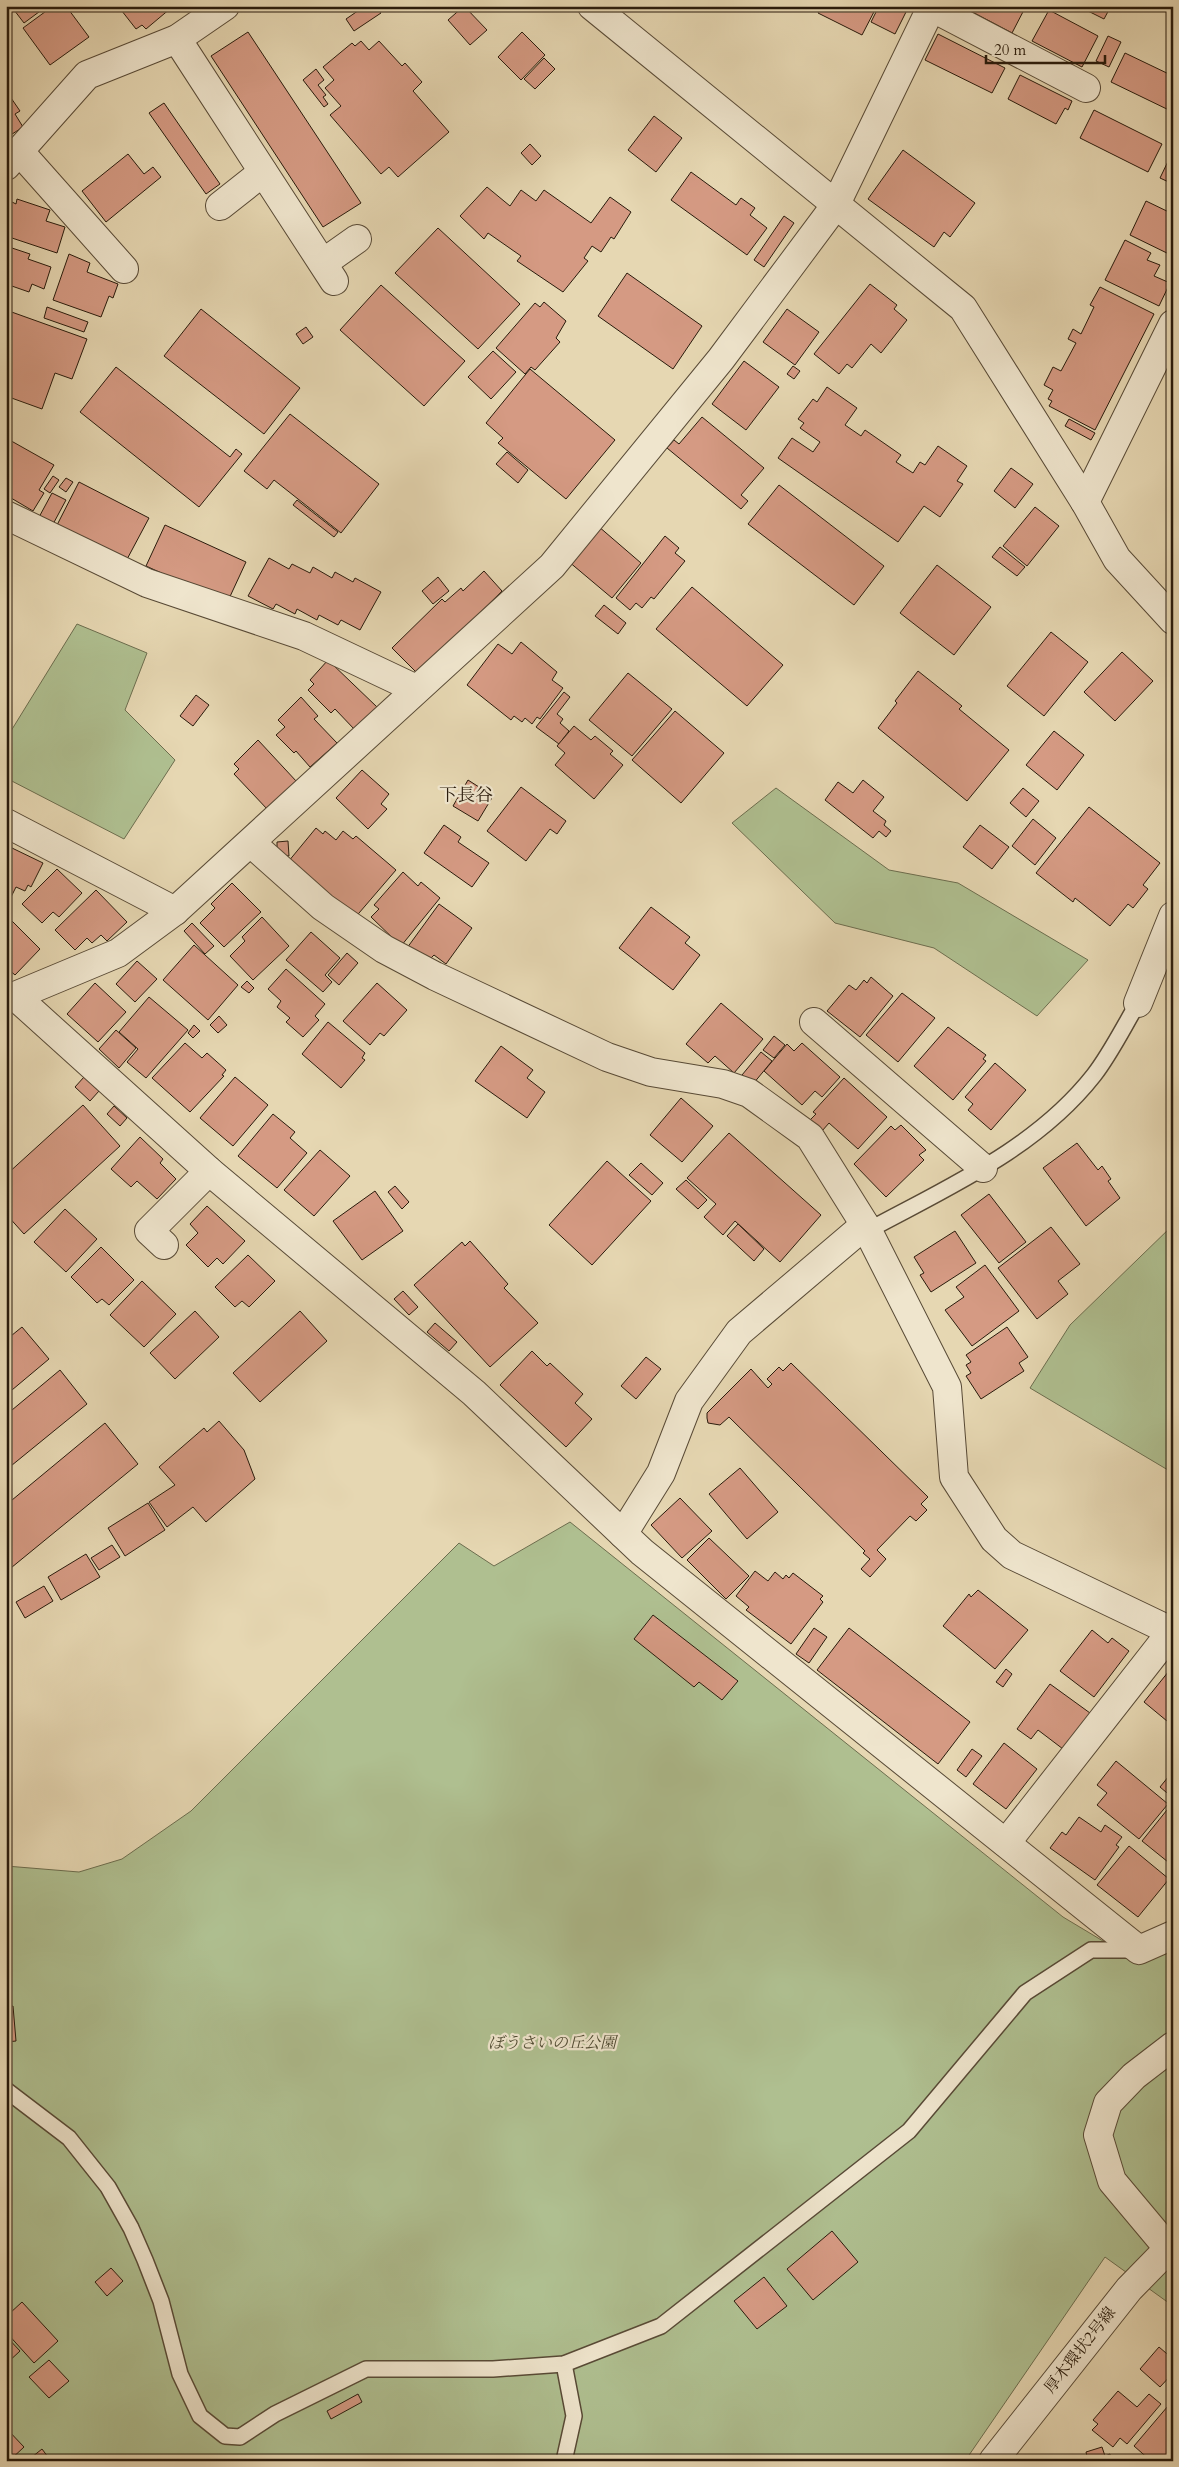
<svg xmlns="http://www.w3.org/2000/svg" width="1179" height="2467" font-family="Cardo,'Noto Serif JP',serif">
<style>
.green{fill:#afbf90;stroke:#6c6d4e}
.building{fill:#d59a83;stroke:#291b0c}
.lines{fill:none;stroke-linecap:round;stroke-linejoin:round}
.service-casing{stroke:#584a36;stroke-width:18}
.minor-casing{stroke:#584a36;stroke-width:30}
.tertiary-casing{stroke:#584a36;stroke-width:30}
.service{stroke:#efe5cd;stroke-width:15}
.minor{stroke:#efe5cd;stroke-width:28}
.tertiary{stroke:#efe5cd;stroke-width:28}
.labels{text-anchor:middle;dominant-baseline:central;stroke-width:4.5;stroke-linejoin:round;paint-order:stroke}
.park-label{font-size:16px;font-style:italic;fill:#514c34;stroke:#efe5cd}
.street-label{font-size:16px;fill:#291b0c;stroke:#efe5cd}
.neighbourhood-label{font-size:18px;fill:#291b0c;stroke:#efe5cd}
</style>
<rect width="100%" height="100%" fill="#e6d7b2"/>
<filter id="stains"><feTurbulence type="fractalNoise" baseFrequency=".004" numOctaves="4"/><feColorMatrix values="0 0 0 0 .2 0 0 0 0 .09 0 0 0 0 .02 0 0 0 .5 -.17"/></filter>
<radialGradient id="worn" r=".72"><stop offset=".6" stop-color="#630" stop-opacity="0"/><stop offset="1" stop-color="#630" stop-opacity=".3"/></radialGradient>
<!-- green -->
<g class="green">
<polygon points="77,624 147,653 125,710 175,760 124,839 6,778 6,739"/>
<polygon points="776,788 889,870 958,883 1088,960 1037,1016 934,948 835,923 732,823"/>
<polygon points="1173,1225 1173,1473 1030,1388 1070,1325"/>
<polygon points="570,1522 1063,1917 1128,1956 1137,1964 1173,1938 1173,2306 1105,2257 965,2461 6,2461 6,1866 79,1872 122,1859 191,1811 459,1543 494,1566"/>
</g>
<!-- building -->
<g class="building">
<polygon points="11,6 47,6 24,23"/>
<polygon points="53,6 66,6 89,37 50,65 23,28"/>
<polygon points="118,6 170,6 171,8 146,29 142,25 136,29"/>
<polygon points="365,6 376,6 381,13 354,31 346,19"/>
<polygon points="464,6 487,30 470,45 448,20"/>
<polygon points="822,6 877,6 862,35 818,13"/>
<polygon points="879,6 900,6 907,10 895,34 871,22"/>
<polygon points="961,6 1026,6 1012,33"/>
<polygon points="1078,6 1111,6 1104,19"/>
<polygon points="1049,10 1098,36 1082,67 1032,41"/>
<polygon points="248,32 361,203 323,227 211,56"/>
<polygon points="522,32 545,55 521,80 498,57"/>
<polygon points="938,34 1005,68 992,93 925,60"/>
<polygon points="1108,36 1121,42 1109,67 1096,61"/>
<polygon points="361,41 369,50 379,41 402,66 405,63 422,82 413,91 449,132 398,177 389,167 381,174 330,115 341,106 325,88 334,80 323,67 352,43 355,46"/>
<polygon points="1125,53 1173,76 1173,112 1111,82"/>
<polygon points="544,58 555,69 535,89 524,79"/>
<polygon points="316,69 324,80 318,85 326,95 323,97 328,104 324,107 303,80"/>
<polygon points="1020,75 1072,101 1068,110 1065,108 1056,124 1008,99"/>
<polygon points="9,95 20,111 15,114 23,127 6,138 6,97"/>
<polygon points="164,103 220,184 206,194 149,113"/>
<polygon points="1094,110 1162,144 1148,172 1080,138"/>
<polygon points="654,116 682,138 656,172 628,150"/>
<polygon points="530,144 541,156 532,165 521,153"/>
<polygon points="903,150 975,203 950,237 944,232 934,247 868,199"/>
<polygon points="1173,151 1173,184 1160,178"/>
<polygon points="128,154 144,174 153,167 161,177 106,222 82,191"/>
<polygon points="691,172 736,205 741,198 755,208 750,215 767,228 747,255 671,200"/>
<polygon points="487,187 510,206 521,190 536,201 544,190 591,223 610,197 631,212 614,239 611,237 601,252 592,246 584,258 588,261 563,292 517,261 521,256 488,233 484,239 460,216"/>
<polygon points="17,199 50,210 46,221 65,227 57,253 6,236 6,214 10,201 16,204"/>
<polygon points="1146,201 1173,214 1173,256 1130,235"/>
<polygon points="784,216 794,223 764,267 754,260"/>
<polygon points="438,228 520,304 478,349 395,273"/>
<polygon points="1125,240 1151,253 1147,260 1160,265 1154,276 1170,283 1159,306 1105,280"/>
<polygon points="6,246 30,254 28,259 51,267 44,289 32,284 29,292 6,284"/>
<polygon points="69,254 90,263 87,272 118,284 113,298 109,296 101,317 53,300"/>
<polygon points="627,273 702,326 673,369 598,316"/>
<polygon points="870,284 897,305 894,309 907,320 881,353 871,344 852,368 847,364 839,374 814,354"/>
<polygon points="381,285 465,361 424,406 340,330"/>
<polygon points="1100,287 1154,314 1095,430 1049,406 1052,401 1048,399 1053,390 1044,385 1053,367 1061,371 1076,343 1068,339 1073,329 1081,334 1094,307 1090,305"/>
<polygon points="544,302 566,321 556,338 560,342 535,370 531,367 525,374 496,348 535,303 540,307"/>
<polygon points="47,307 88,322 84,332 44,318"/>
<polygon points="201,309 300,388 264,434 164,356"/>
<polygon points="787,309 819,332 795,365 763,342"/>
<polygon points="6,310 87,339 72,379 55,373 42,409 6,396"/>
<polygon points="306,327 313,337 303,344 296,334"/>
<polygon points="493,351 516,372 491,399 468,377"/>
<polygon points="744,361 779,387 746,430 712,404"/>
<polygon points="793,366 800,371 794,379 787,374"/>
<polygon points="116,367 230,457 236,449 242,454 199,507 80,412"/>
<polygon points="530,369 615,440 566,499 498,443 503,438 486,423"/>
<polygon points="827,387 857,408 845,425 861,436 865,430 901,455 896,462 913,473 920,462 925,465 938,446 967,466 957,481 963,484 940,517 924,506 898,542 778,458 792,438 813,452 820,442 800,428 804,423 798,419 813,399 817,402"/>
<polygon points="290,414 379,484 341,533 274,480 267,489 244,471"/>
<polygon points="702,417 764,468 741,495 748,501 741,509 667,448 674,440 679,444"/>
<polygon points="1069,419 1095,433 1091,440 1065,426"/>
<polygon points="6,438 54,465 39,490 44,493 33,511 6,495"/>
<polygon points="507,452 528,470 518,483 496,464"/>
<polygon points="1011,468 1033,484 1015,508 994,491"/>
<polygon points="53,476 59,480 50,493 44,489"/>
<polygon points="66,478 73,482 66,492 59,487"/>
<polygon points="79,482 149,518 125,563 56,527"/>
<polygon points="779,485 884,566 854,605 748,524"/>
<polygon points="52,493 66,500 52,526 38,519"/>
<polygon points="297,500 338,532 334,537 293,505"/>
<polygon points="1035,507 1059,526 1027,566 1003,546"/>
<polygon points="165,525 246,562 227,603 146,566"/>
<polygon points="598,526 641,563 612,598 568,561"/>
<polygon points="665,536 679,548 675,553 685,561 654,599 651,597 642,608 636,603 630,610 616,598"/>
<polygon points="1000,547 1025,567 1017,576 992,557"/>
<polygon points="269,558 289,569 292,564 310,573 313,567 332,578 335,572 353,582 355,578 381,592 360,630 341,620 338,625 319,615 317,620 297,609 295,614 276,604 273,609 248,596"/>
<polygon points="937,565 991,607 954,655 900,613"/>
<polygon points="484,571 502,591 418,674 392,648 442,599 445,602 461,588 463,591"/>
<polygon points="438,577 449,591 433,604 422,591"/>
<polygon points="692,587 783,665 747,706 656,629"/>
<polygon points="604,605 626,623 618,634 595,616"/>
<polygon points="1051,632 1088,662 1044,716 1007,686"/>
<polygon points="521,642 557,672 552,680 563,688 540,719 537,717 532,724 525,718 522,722 514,716 511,720 467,685 498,644 512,654"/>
<polygon points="1122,652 1153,681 1115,721 1084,692"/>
<polygon points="328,660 377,707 355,730 335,709 331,713 308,690 314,684 310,680"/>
<polygon points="918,671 962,706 959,709 1009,750 967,801 878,728 897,703 895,701"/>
<polygon points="628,673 672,709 632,756 589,720"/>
<polygon points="564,692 570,697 557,714 563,719 560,723 569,731 559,744 536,727"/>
<polygon points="196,695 209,705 193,726 180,716"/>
<polygon points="301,697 318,716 314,719 337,743 310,767 296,751 294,753 276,735 285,727 278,720"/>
<polygon points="675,711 724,753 681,803 632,760"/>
<polygon points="574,726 591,740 595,736 613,751 610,754 623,765 594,799 555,765 565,753 557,746"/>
<polygon points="1054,731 1084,755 1057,790 1026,765"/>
<polygon points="258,740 297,782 268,810 234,774 239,769 234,764"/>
<polygon points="362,770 389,794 381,804 387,809 368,829 336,798"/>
<polygon points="468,780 493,796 478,821 453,806"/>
<polygon points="863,780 884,797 873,811 886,821 884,825 891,831 886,837 879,831 873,838 825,800 838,782 853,793"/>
<polygon points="521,787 566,821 557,834 550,829 526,861 487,831"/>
<polygon points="1023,788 1039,801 1026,817 1010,803"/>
<polygon points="1089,807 1160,863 1143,885 1148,889 1133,908 1128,904 1110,926 1075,898 1073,902 1036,873"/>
<polygon points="1033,819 1056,838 1035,865 1012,846"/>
<polygon points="444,825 461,837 458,842 489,863 472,887 424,853"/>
<polygon points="980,825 1009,847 992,869 963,847"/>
<polygon points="316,828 323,834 325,831 336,840 343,831 353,839 356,836 396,870 353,920 288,862"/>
<polygon points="288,841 289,856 277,855 277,842"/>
<polygon points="12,848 43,863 31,887 28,885 25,891 16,887 9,901 6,900 6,860"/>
<polygon points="57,869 82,893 59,917 53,912 42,923 22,904"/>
<polygon points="403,872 418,886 421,882 440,898 401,946 371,917 379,909 374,905"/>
<polygon points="232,883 261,912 224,947 200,923 215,908 211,904"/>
<polygon points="96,890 127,922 107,941 101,935 92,943 87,938 75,950 55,930"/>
<polygon points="439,904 472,928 446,964 434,955 430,959 407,948"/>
<polygon points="651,907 690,937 685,943 700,955 673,990 619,948"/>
<polygon points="8,917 40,949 15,975 8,969 6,971"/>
<polygon points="262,917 289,946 253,980 230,956 245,941 242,937"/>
<polygon points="192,923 214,946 205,954 184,931"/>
<polygon points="311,932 340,958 325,975 332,982 323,992 286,960"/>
<polygon points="194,945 238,985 208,1020 163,980"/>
<polygon points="347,953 358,963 339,985 328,975"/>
<polygon points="137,961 157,979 135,1002 116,984"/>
<polygon points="286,969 325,1004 315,1016 319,1020 303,1037 286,1022 290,1018 277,1007 281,1001 268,989"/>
<polygon points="871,977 893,996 860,1037 827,1011 849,985 856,990 864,980 867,983"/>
<polygon points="247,981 254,988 249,993 241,987"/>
<polygon points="95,983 126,1012 98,1042 67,1014"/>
<polygon points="377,983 407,1010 384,1036 380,1033 370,1045 343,1021"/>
<polygon points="902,993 935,1018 898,1062 866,1035"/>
<polygon points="149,997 188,1030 146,1078 127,1062 138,1049 119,1032"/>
<polygon points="721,1003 763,1039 734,1073 715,1056 708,1063 686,1044"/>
<polygon points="219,1016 227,1025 218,1033 210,1025"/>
<polygon points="328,1022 365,1053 362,1058 365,1060 341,1088 302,1054"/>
<polygon points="194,1025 200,1031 193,1038 188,1033"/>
<polygon points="948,1027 986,1055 983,1059 986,1061 953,1100 914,1066"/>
<polygon points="116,1030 136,1048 119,1068 99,1049"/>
<polygon points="774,1036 785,1045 774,1058 763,1050"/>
<polygon points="185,1043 202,1058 207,1053 226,1070 222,1075 224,1076 190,1112 152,1078"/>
<polygon points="802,1043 840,1077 822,1097 815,1091 802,1105 764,1071 787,1044 794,1051"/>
<polygon points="501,1046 533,1070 527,1078 545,1092 527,1118 475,1081"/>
<polygon points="761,1052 772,1061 753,1084 742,1075"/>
<polygon points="995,1063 1026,1090 991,1130 968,1110 973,1104 965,1097"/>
<polygon points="84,1077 99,1091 90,1101 75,1087"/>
<polygon points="235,1077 268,1105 233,1146 200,1118"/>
<polygon points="844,1078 887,1117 858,1149 829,1123 822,1131 810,1120 816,1114 813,1112"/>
<polygon points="681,1098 713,1126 682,1162 650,1135"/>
<polygon points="83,1105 120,1146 24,1234 6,1214 6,1175"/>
<polygon points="114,1106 127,1118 120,1126 107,1114"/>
<polygon points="273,1114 295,1132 290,1138 307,1153 277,1188 238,1156"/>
<polygon points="901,1125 926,1150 919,1155 924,1160 886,1197 854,1164 891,1126 895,1130"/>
<polygon points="729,1133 821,1215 780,1262 735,1221 723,1235 704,1217 716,1204 687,1178"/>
<polygon points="140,1137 163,1159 160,1163 176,1179 157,1199 137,1181 131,1187 111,1169"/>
<polygon points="1077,1143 1098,1170 1102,1166 1111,1179 1108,1181 1120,1198 1086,1226 1043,1168"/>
<polygon points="320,1150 350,1176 314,1216 284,1190"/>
<polygon points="607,1161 651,1201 592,1265 549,1225"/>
<polygon points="641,1163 663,1183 652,1195 629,1175"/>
<polygon points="686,1180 707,1200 698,1209 676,1189"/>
<polygon points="395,1186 409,1202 402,1209 388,1192"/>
<polygon points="375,1191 403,1231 362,1260 333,1221"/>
<polygon points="989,1194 1026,1242 999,1263 961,1215"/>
<polygon points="207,1206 245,1241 223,1264 217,1258 208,1267 186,1245 198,1233 190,1224"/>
<polygon points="65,1209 97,1239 66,1272 34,1242"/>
<polygon points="738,1224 764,1249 754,1261 727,1236"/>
<polygon points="1051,1227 1080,1264 1058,1281 1068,1294 1037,1319 998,1268"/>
<polygon points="955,1231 976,1263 931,1292 920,1275 924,1273 914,1257"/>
<polygon points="470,1241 508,1284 504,1288 538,1323 490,1367 414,1285 462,1242 465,1246"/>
<polygon points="101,1247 134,1280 109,1305 102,1299 97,1303 71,1277"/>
<polygon points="248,1255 275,1281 249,1307 242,1301 235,1307 215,1287"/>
<polygon points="985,1265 1019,1311 972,1346 945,1310 964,1297 956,1287"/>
<polygon points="142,1281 176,1314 144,1347 110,1315"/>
<polygon points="403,1291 418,1307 409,1315 394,1299"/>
<polygon points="195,1311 219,1337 175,1379 150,1353"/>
<polygon points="300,1311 327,1341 260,1402 233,1373"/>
<polygon points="435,1323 457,1342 449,1351 427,1332"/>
<polygon points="22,1327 49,1359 6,1395 6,1340"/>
<polygon points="1007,1327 1028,1357 1019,1363 1024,1371 981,1399 966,1376 971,1373 966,1365 971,1362 966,1355"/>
<polygon points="532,1351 547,1366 550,1363 583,1394 575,1403 592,1419 566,1447 500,1385"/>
<polygon points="646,1357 661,1369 636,1399 621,1386"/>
<polygon points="791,1363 928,1497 921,1504 927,1510 916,1521 910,1516 877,1550 886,1559 870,1577 861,1569 870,1559 863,1553 865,1551 729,1417 720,1425 708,1423 707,1418 707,1413 751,1369 768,1388 772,1384 767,1379 779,1367 783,1371"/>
<polygon points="60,1370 87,1404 6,1470 6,1415"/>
<polygon points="219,1421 244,1450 255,1479 206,1522 193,1507 167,1527 149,1502 175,1485 159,1467 204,1428 207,1432"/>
<polygon points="105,1423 138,1464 6,1572 6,1505"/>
<polygon points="740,1468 778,1512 747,1539 709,1494"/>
<polygon points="680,1498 712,1531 682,1558 651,1525"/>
<polygon points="148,1503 165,1530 125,1556 108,1528"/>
<polygon points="709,1538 749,1576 726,1599 687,1560"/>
<polygon points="112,1545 120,1557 99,1570 91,1558"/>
<polygon points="86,1554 100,1577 61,1600 48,1577"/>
<polygon points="755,1571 768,1581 775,1572 783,1579 786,1575 789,1578 793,1573 823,1596 820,1599 823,1602 791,1644 746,1610 749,1607 736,1596"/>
<polygon points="44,1586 53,1601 25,1618 16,1602"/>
<polygon points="978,1590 1028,1630 995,1669 943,1626 969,1594 971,1597"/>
<polygon points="653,1615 738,1681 722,1700 699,1682 694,1687 634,1639"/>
<polygon points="814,1628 827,1637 809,1663 796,1654"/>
<polygon points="849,1628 970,1722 938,1764 817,1670"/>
<polygon points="1092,1630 1108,1643 1112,1638 1129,1651 1094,1697 1060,1671"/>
<polygon points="1173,1666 1173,1726 1144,1702"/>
<polygon points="1006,1669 1012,1674 1003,1687 996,1682"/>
<polygon points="1050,1684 1090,1713 1063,1749 1038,1730 1031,1739 1017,1729"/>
<polygon points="1004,1743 1037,1769 1006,1809 973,1784"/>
<polygon points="972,1749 982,1756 966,1777 957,1770"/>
<polygon points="1116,1761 1168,1804 1139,1839 1097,1805 1107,1793 1097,1785"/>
<polygon points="1173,1771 1173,1798 1160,1787"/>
<polygon points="1171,1805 1173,1806 1173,1866 1142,1841"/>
<polygon points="1079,1817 1101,1832 1105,1825 1122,1837 1116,1845 1119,1847 1095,1880 1050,1848 1062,1832 1066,1835"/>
<polygon points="1129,1846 1169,1879 1138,1917 1097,1885"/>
<polygon points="13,2006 16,2041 6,2042 6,2007"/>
<polygon points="832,2231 858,2262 813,2300 787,2269"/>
<polygon points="111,2268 123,2281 107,2296 95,2282"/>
<polygon points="764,2277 787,2306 757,2329 734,2301"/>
<polygon points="22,2302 58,2341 34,2363 6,2332 6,2311 9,2314"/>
<polygon points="6,2336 20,2351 6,2364"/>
<polygon points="1159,2347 1173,2359 1173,2373 1160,2387 1140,2369"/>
<polygon points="49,2360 69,2381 49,2398 29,2377"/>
<polygon points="1118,2391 1137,2407 1149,2394 1161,2404 1127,2444 1120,2438 1113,2447 1092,2430 1098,2424 1093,2420"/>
<polygon points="358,2394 362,2402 331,2419 327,2411"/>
<polygon points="1168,2406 1173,2410 1173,2455 1168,2461 1151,2461 1134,2446"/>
<polygon points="6,2428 24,2447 9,2461 6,2461"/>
<polygon points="1102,2447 1105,2456 1110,2454 1112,2461 1088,2461 1086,2452"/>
<polygon points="42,2449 51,2461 27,2461"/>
</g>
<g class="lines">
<defs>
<g id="service">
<path d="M867 1231C948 1187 1036 1149 1094 1075 1111 1053 1124 1026 1138 1003"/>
<polyline points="6,2090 69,2138 108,2187 131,2228 145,2260 161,2301 180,2374 200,2416 225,2436 240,2437 275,2414 366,2369 493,2369 564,2364 661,2326 909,2131 1025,1993 1091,1950 1137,1950"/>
<polyline points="564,2461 574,2416 564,2364"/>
</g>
<g id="minor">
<polyline points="931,7 1086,88"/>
<polyline points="177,39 334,281"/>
<polyline points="20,152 124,269"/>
<polyline points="6,166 87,75 177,39 225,6"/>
<polyline points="220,206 263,172"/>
<polyline points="323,263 357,239"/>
<polyline points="1085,502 1173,324"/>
<polyline points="6,515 147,583 304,636 416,689"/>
<polyline points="6,823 175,911"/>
<polyline points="251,843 323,907 384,949 435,976 607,1057 651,1072 723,1084 749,1093 810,1137 865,1225 947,1387 954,1477 994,1539 1012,1555 1173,1632"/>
<polyline points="15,996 118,953 175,911 552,566 721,359 835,206 932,6"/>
<polyline points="6,997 15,996 209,1171 474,1393 642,1552 1139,1950 1173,1935"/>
<polyline points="1138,1003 1173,916"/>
<polyline points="814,1022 983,1168"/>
<polyline points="164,1245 149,1231 209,1171"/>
<polyline points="623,1534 661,1473 689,1401 739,1332 865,1225"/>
<polyline points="1006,1843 1172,1631"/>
<polyline points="1169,2249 1112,2181 1098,2135 1108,2103 1134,2076 1173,2046"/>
</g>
<g id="tertiary">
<polyline points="592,6 963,308 1085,502 1117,559 1173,620"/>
<polyline points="993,2461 1129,2289 1173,2244"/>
</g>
</defs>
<!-- service casing -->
<use href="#service" class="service-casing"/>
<!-- minor casing -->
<use href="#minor" class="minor-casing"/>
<!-- tertiary casing -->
<use href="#tertiary" class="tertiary-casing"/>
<!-- service -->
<use href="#service" class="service"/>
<!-- minor -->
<use href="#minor" class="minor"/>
<!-- tertiary -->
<use href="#tertiary" class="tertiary"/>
</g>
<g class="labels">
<!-- park labels -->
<g class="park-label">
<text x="552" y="2043">ぼうさいの丘公園</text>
</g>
<!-- street labels -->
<g class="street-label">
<text transform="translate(1080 2350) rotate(-52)">厚木環状2号線</text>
</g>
<!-- neighbourhood labels -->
<g class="neighbourhood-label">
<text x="466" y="795">下長谷</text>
</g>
</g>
<!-- margin -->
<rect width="1179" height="2467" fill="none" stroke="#e6d7b2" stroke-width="25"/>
<rect x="8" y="8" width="1164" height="2452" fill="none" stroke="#291b0c" stroke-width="2.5"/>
<rect x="12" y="12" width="1154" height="2442" fill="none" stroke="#291b0c"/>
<!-- scale -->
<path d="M986 55v8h119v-8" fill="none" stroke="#291b0c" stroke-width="2.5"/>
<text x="994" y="55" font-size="15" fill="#291b0c" stroke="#efe5cd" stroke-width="4" paint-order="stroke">20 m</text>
<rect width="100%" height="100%" filter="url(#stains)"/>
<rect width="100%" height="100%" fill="url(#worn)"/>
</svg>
